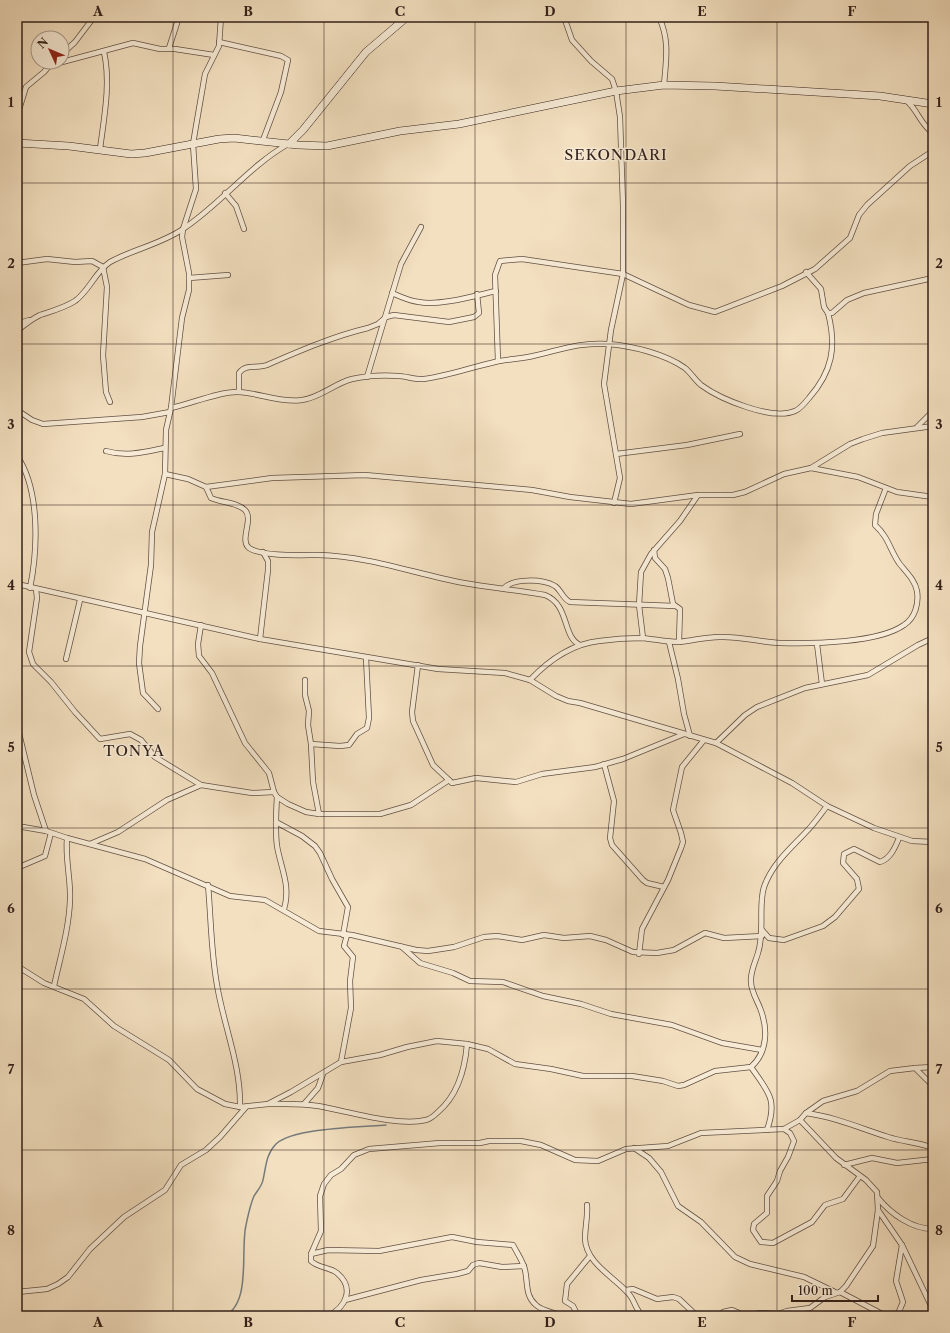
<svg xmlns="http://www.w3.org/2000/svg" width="950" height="1333" font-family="'Libre Caslon Text',serif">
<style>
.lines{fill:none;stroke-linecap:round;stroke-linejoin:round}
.stream{stroke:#757c7c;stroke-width:1.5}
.street-casing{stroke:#635044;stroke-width:6}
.secondary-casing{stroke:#33201a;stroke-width:8}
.street{stroke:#f7ebd6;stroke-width:4.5}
.secondary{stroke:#f7ebd6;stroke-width:7}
.grid{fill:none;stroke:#33201a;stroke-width:1;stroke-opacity:0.55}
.labels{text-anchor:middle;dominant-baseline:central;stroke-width:3;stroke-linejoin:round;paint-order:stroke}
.quarter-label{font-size:15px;letter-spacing:1px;fill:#33201a;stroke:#f7ebd6}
.neatline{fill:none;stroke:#33201a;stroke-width:1.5}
.grid-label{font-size:13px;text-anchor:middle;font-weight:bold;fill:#33201a}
</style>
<rect width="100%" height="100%" fill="#f3e0c0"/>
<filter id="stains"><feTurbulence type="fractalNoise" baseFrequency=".005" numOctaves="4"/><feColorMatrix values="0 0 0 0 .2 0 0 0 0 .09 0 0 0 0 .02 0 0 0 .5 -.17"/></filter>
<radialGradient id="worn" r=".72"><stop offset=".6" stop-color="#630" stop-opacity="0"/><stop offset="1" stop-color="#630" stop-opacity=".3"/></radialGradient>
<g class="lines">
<!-- stream -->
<path class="stream" d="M224 1316C252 1304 240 1249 246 1225 248 1216 250 1205 254 1196 257 1191 262 1186 263 1180 266 1167 266 1154 276 1144 293 1128 361 1127 386 1125"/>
<defs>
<g id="street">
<polyline points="564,17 572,40 591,61 612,79 616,91 620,117 623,205 623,274 611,330 604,384 620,478 614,503"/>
<path d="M659 17C670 41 666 60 664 85"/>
<polyline points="219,42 281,56 288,60 281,92 263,140"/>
<polyline points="169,48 179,17"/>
<polyline points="62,54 75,42 94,17"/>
<polyline points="51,65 133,43 160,49 175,49 214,55"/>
<path d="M907 101C918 111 921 125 933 133"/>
<polyline points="17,116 26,87 44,72 52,63"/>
<path d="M100 149C104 118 111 83 104 52"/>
<polyline points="225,193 236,206 244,229"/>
<polyline points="17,263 47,259 75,262 92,261 103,267 107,287 103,355 106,392 110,402"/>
<polyline points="806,272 821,289 824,307 828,313 832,313 847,300 864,293 933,278"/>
<polyline points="189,278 228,275"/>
<path d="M392 293C401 297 409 301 419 302 440 306 474 296 496 291"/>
<polyline points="17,324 29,320"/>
<path d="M17 331C24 325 32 319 40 315 52 311 64 308 75 301 90 290 95 272 110 262 134 249 161 244 183 229 221 204 248 167 288 144"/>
<polyline points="498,361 495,275 500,261 522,259 623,274 689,305 715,312 782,286 815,269 850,238 859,215 867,205 910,166 933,151"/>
<polyline points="367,377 401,264 421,227"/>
<path d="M239 392V373C246 363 257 369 267 365 299 351 334 336 368 328L378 324 386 317 394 315 449 322 474 317 479 313 477 294"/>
<path d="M171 408C190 404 221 391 238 392 259 393 281 403 302 400 320 398 335 383 352 379 366 376 383 375 398 376 406 376 415 380 424 379 448 376 472 367 495 362 508 359 521 359 533 356 560 350 579 342 608 344 633 346 665 354 685 368 691 373 695 380 701 385 720 399 772 421 795 411 800 409 805 403 809 398 832 372 837 347 828 313"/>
<polyline points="17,410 32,420 43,424 142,417 170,412"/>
<polyline points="917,427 933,411"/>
<path d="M106 451C126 457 145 452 164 448"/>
<polyline points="616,454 687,445 740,434"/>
<path d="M17 456C40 489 38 549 30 588"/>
<polyline points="811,468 858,477 897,492 933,497"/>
<polyline points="165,474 188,479 206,487 272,478 365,475 532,490 570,497 631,504 698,495 733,495 745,492 784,474 811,468 850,444 863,439 882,433 933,426"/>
<path d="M206 487 211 498C222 503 237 502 245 510 254 519 239 540 249 548 263 557 302 555 318 555 368 556 416 574 464 583 491 588 518 590 545 595 570 605 562 637 580 645"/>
<polyline points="654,550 655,558 665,569 668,578 673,604 680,609 679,642"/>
<polyline points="17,584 260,639 438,669 505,673 530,680 556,696 568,701 580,703 716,743 792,783 827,806 874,828 912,841 933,842"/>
<path d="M504 588C514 578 543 579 555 586 561 590 563 599 570 602L675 606"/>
<polyline points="36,589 37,598 29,652 33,664 51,682 75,712 100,739 130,734 141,740 155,757 201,785 252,793 274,792"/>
<polyline points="201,625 198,644 199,656 212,673 245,743 269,773 274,792 277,797 288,804 306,812 319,814 380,814 411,805 449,780"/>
<polyline points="643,638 639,605 641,572 651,554 680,521 698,495"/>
<polyline points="260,639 268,570 268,561 263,552"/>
<polyline points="669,642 678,679 684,714 690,736"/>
<polyline points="817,644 822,684"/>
<polyline points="66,659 80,600"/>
<polyline points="418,665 412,712 413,721 433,765 452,783 476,778 516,782 542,774 595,767 623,759 684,734"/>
<polyline points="305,680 305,695 309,711 308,725 311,744 313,782 319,814"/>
<path d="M530 680C549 660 572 644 599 641 613 639 628 638 642 638 654 639 666 642 678 642 693 641 707 636 723 637 742 637 761 642 780 643 811 644 879 643 904 625 915 618 919 604 917 591 915 580 906 572 899 563 889 548 889 538 875 525L876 514 886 488"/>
<polyline points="158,709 143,693 139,663 140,646 151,565 152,532 165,474 166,430 171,408 182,318 189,290 189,273 182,237 183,229 196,189 193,144 195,132 205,74 219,46 221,17"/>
<polyline points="17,725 34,795 46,831"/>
<polyline points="716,743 745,715 757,707 805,688 868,675 918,645 933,638"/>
<polyline points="311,744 340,746 349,745 357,734 367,728 369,718 366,658"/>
<polyline points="604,764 614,801 610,838 612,845 643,880 647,883 664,887"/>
<path d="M277 797C276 813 275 830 277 846 281 869 291 886 284 909"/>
<polyline points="276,822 302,836 315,846 320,853 332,879 348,907 343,935"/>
<polyline points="17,826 46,831 67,838 145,859 230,896 265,900 319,931 352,935 416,950 428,951 454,947 484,937 497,936 522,940 544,935 564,938 590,936 606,940 633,952 657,953 674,950 705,933 724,938 762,936"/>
<polyline points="90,844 118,832 167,800 201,785"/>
<polyline points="17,868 45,856 51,833"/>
<path d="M208 885C211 918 211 952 217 985 224 1027 241 1065 240 1107"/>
<path d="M762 930 769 938 784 940 823 926 835 917 859 889 857 879 843 863 844 854 854 849 880 862C890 859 895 848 899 838"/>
<polyline points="402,947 420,963 453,973 470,981 503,982 543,996 581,1004 611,1014 672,1025 722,1043 762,1050"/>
<polyline points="639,954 642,929 668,880 681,848 683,842 681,833 673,810 682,767 704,740"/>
<path d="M17 966 44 983 84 999 114 1026 169 1060 197 1089 225 1104 240 1107 268 1104 291 1092 341 1062 380 1055 407 1047 437 1041 467 1044 488 1049 515 1064 551 1069 583 1076H632L663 1081 678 1086 684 1085 715 1071 751 1067C768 1052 768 1028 760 1008 757 1000 751 991 751 982 750 972 755 963 758 953 765 931 758 906 764 887 772 864 790 849 806 832 814 824 820 815 827 806"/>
<path d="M54 986C60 958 69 929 70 900 71 880 65 859 67 838"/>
<polyline points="341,1062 351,1008 350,981 353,957 344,946 347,935"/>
<path d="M751 1067C768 1092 778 1099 767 1130"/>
<polyline points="915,1068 933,1067"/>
<path d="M269 1104C286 1104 302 1103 318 1106 347 1111 398 1127 426 1120 430 1119 435 1115 438 1112 458 1095 465 1069 467 1044"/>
<polyline points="304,1104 318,1088 323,1074"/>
<path d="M806 1113C835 1117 860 1128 888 1137 903 1142 918 1142 933 1148"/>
<polyline points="784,1129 790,1133 794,1141 788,1157 780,1171 777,1181 767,1196 767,1213 754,1224 753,1230 761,1242 773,1243 812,1222 825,1205 843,1199 860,1176"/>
<polyline points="634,1148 649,1158 661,1172 678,1206 701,1222 735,1257 750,1264 804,1277 835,1292"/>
<polyline points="844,1165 872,1158 897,1163 933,1159"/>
<path d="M878 1198C891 1214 912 1229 933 1229"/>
<path d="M587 1205C588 1217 585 1227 585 1239 586 1263 614 1277 628 1293 635 1300 635 1310 643 1316"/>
<polyline points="878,1210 902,1245 933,1310"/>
<path d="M311 1254 328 1250 379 1251 452 1237 477 1242 513 1245C517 1253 523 1261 525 1270 528 1283 525 1296 536 1305 542 1311 554 1312 562 1316"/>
<polyline points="626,1290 633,1289 657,1299 673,1297 679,1299 697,1316"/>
<polyline points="17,1292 47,1289 58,1284 68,1277 90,1249 124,1217 165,1190 181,1165 206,1150 220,1137 246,1107"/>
<polyline points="840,1292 886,1316"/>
<polyline points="345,1300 421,1280 457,1274 468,1271 473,1265 479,1263 502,1267 524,1266"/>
<path d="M328 1316C346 1307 355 1288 337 1273 330 1267 318 1268 311 1261V1254L321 1231 320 1196 324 1184 331 1175 341 1169 354 1155 369 1149 440 1143H480L489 1141H521L541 1145 575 1160 598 1161 626 1149 668 1146 701 1133 784 1129 800 1120 806 1113 823 1101 857 1091 890 1071 915 1068 933 1086"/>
<polyline points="578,1316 573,1306 565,1301 567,1284 590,1256"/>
<polyline points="720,1316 723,1312 732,1310 744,1315 749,1315 761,1313 778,1314 787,1311 810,1308 825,1297 840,1292 846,1286 873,1246 878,1210 877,1192 866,1180 836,1158 800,1120"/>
<polyline points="897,1316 903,1302 896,1281 902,1245"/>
</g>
<g id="secondary">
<polyline points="17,143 69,146 131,154 145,153 219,139 234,138 298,145 327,146 400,131 459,124 616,91 664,85 715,86 880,96 933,104"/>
<polyline points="289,144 303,130 366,52 407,17"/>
</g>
</defs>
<!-- street casing -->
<use href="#street" class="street-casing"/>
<!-- secondary casing -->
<use href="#secondary" class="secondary-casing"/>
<!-- street -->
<use href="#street" class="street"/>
<!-- secondary -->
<use href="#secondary" class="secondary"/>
</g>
<!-- grid -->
<path class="grid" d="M173 17V1316M324 17V1316M475 17V1316M626 17V1316M777 17V1316M17 183H933M17 344H933M17 505H933M17 666H933M17 828H933M17 989H933M17 1150H933"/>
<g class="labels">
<!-- quarter labels -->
<g class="quarter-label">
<text x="616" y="154">SEKONDARI</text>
<text x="134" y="750">TONYA</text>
</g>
</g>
<!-- margin -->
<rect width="950" height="1333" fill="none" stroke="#f3e0c0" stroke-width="44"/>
<!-- north arrow -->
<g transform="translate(50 50) rotate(314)"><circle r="19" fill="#f7ebd6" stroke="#a99a8b"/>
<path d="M0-3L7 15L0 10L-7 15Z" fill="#8f2418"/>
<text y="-6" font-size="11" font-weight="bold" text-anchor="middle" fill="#33201a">N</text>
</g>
<!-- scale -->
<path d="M792 1295v6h86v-6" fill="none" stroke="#33201a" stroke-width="2"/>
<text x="798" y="1295" font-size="12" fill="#33201a" stroke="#f7ebd6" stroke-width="3" paint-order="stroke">100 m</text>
<rect x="22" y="22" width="906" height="1289" class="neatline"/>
<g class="grid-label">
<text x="98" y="16">A</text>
<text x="248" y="16">B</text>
<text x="400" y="16">C</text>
<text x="550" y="16">D</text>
<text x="702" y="16">E</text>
<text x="852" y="16">F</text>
<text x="11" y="107">1</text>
<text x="939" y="107">1</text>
<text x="11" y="268">2</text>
<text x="939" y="268">2</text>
<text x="11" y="429">3</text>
<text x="939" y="429">3</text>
<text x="11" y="590">4</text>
<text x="939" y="590">4</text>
<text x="11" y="752">5</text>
<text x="939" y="752">5</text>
<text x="11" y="913">6</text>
<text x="939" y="913">6</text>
<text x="11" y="1074">7</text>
<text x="939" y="1074">7</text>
<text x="11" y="1235">8</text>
<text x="939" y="1235">8</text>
<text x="98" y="1327">A</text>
<text x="248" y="1327">B</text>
<text x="400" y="1327">C</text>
<text x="550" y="1327">D</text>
<text x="702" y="1327">E</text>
<text x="852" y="1327">F</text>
</g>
<rect width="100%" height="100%" filter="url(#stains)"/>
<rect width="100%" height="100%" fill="url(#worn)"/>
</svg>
